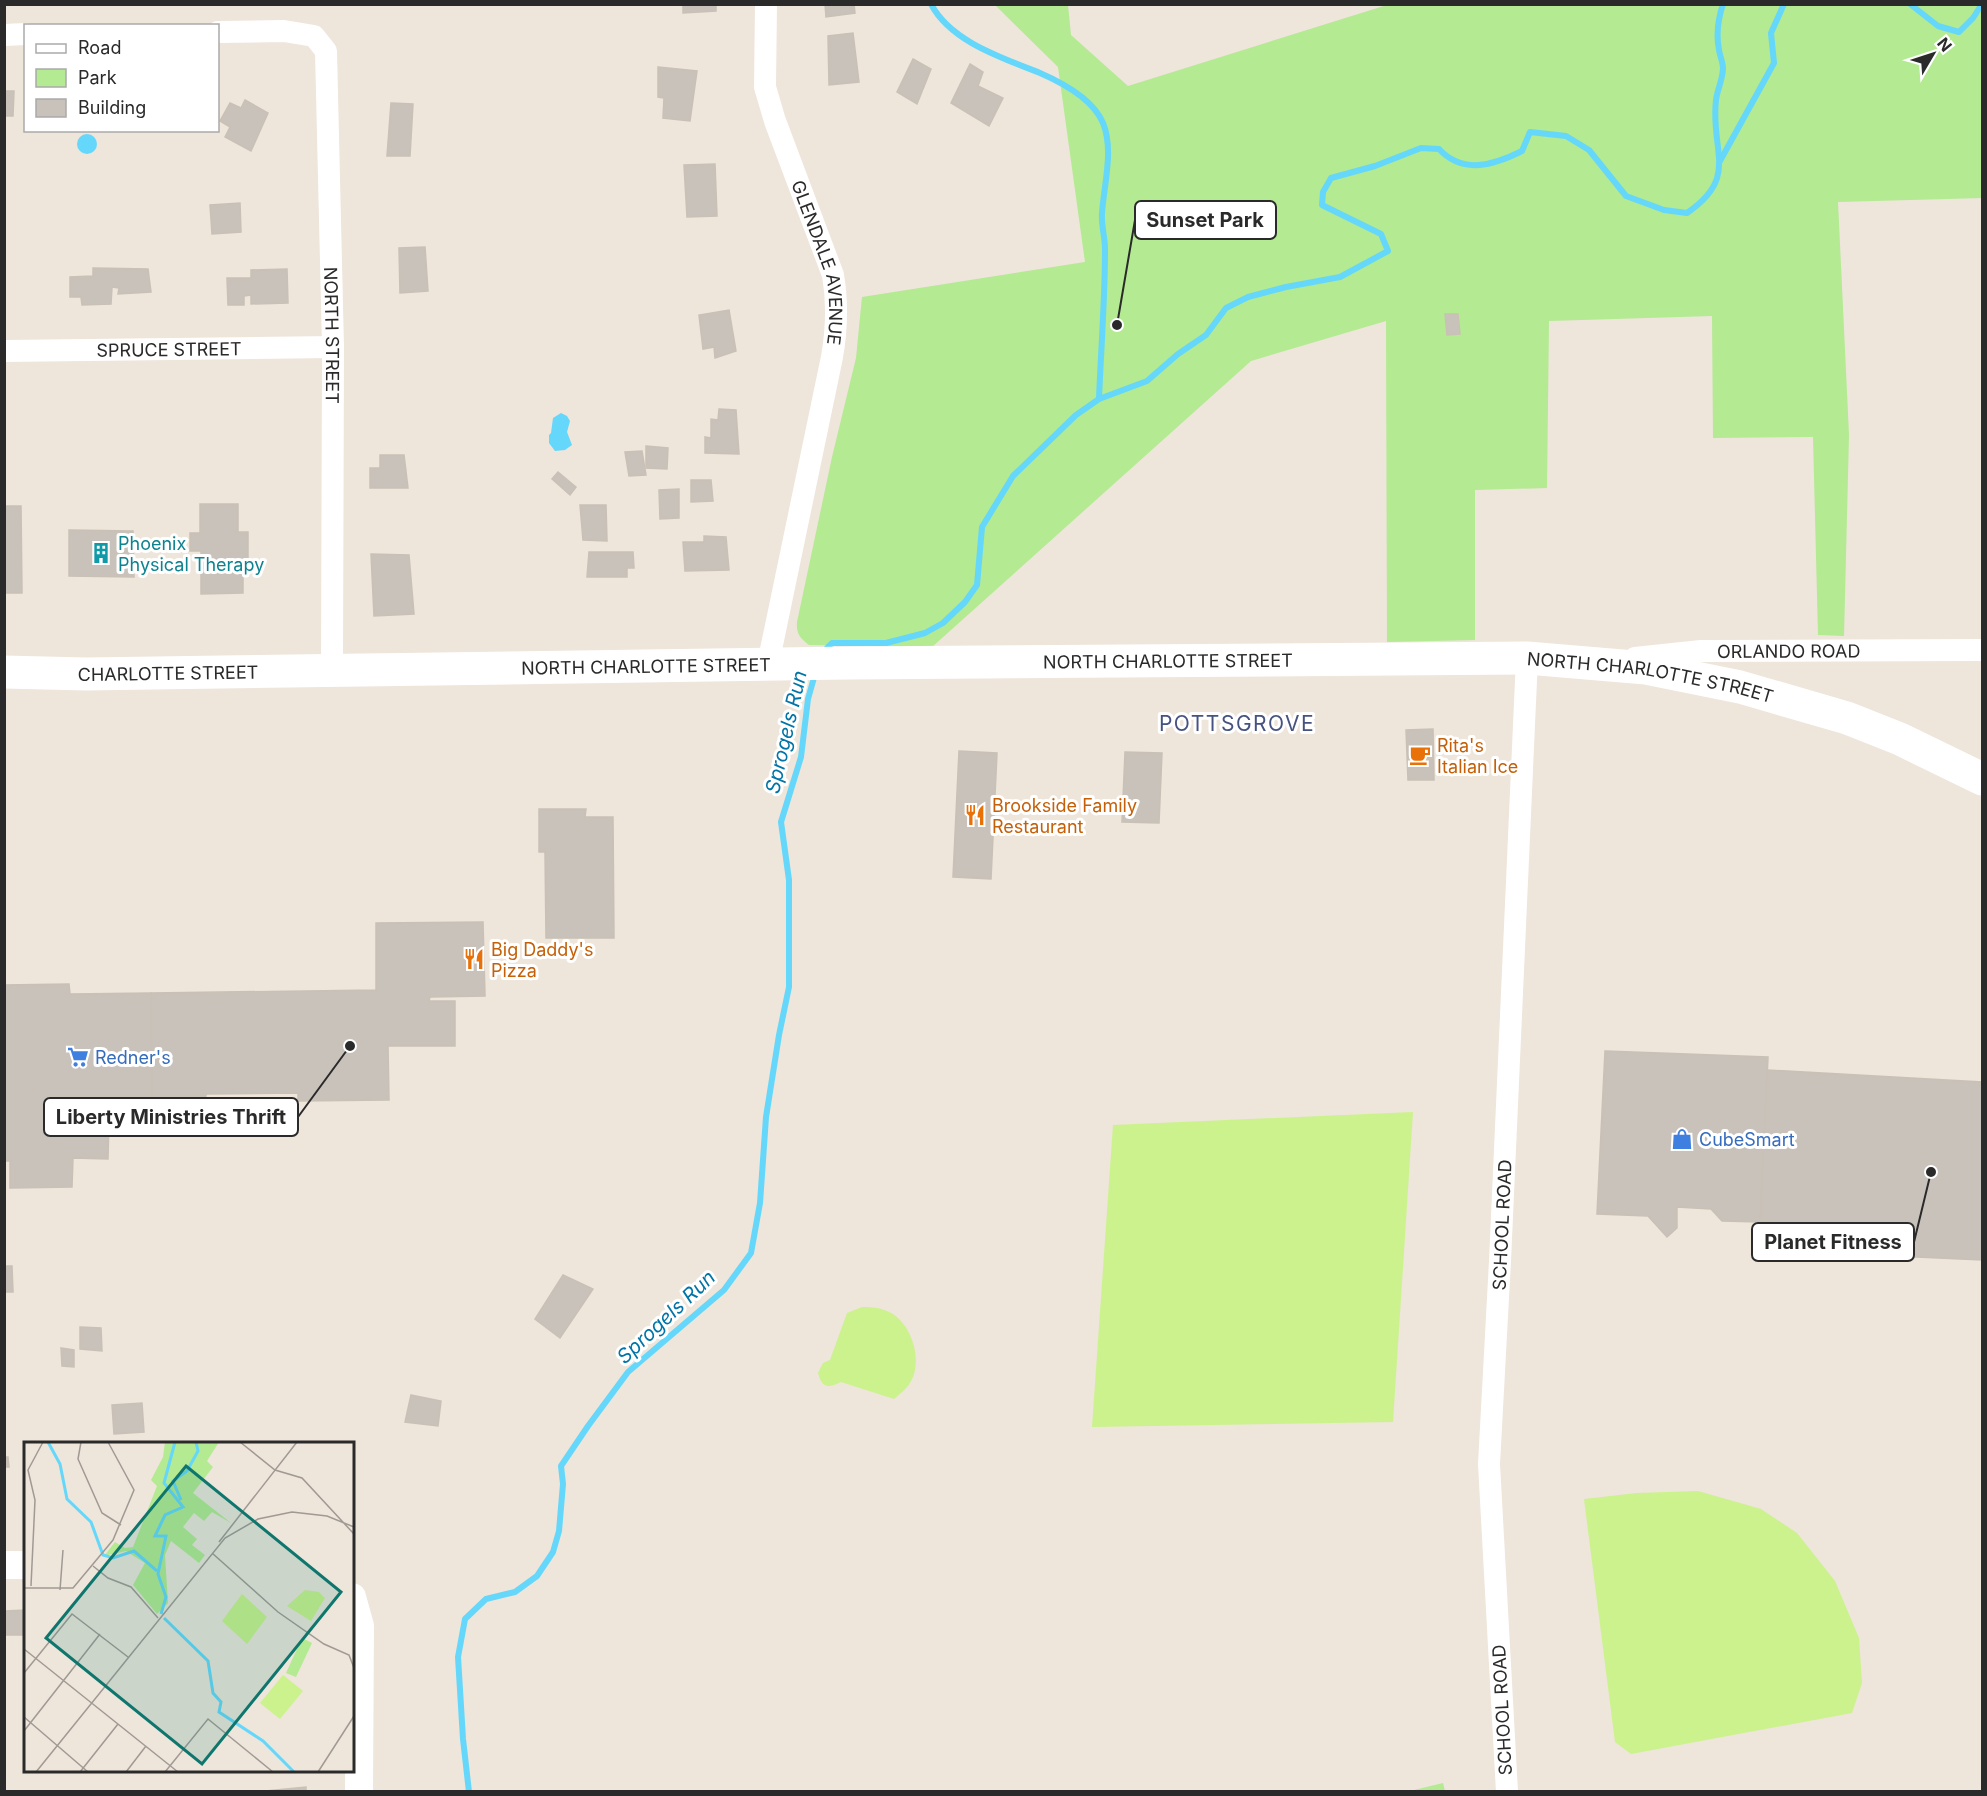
<svg xmlns="http://www.w3.org/2000/svg" width="1987" height="1796" font-family="Inter,sans-serif">
<style>
.green{fill:#b3ea92}
.pitch{fill:#cbf28d}
.water{fill:#64d7fa}
.lines{fill:none;stroke-linecap:round;stroke-linejoin:round}
.stream{stroke:#64d7fa;stroke-width:6}
.building{fill:#c9c2bb;stroke:#c9c1b5;stroke-width:1.5}
.minor{stroke:#fff;stroke-width:22}
.tertiary{stroke:#fff;stroke-width:28}
.secondary{stroke:#fff;stroke-width:33}
.labels{text-anchor:middle;dominant-baseline:central;stroke-width:6;stroke-linejoin:round;paint-order:stroke}
.street-label{font-size:18px;fill:#2a2a2a;stroke:#fff}
.culture-label{font-size:18px;fill:#0d838f;stroke:#fff;text-anchor:start}
.food-label{font-size:18px;fill:#c56008;stroke:#fff;text-anchor:start}
.shop-label{font-size:18px;fill:#366cbe;stroke:#fff;text-anchor:start}
.water-label{font-size:20px;font-style:italic;fill:#0174a8;stroke:#fff}
.quarter-label{font-size:21px;letter-spacing:1.5px;fill:#465380;stroke:#fff}
.inset-river{fill:none;stroke:#64d7fa;stroke-width:3}
.inset-road{fill:none;stroke:#a09a94;stroke-width:1.5}
.view{fill:#0f766e;fill-opacity:0.15;stroke:#0f766e;stroke-width:3}
.inset-edge{fill:none;stroke:#2a2a2a;stroke-width:3}
.leader{fill:none;stroke:#2a2a2a;stroke-width:2}
.callout-dot{fill:#2a2a2a;stroke:#fff;stroke-width:2}
.callout{fill:#fff;stroke:#2a2a2a;stroke-width:2}
.callout-label{font-size:20px;text-anchor:middle;font-weight:bold;fill:#2a2a2a}
</style>
<rect width="100%" height="100%" fill="#eee5db"/>
<!-- green -->
<g class="green">
<path d="M995 5H1068L1071 35 1128 86 1387 5H1982V198L1838 202 1849 435 1844 636 1818 635 1813 437 1713 438 1712 316 1549 321 1547 488 1475 490V640L1387 642 1386 321 1251 361 932 647 809 645C800 638 796 633 797 622L832 457 856 358 862 297 1085 262 1058 67Z"/>
<polygon points="1443,1783 1445,1791 1410,1791"/>
</g>
<!-- pitch -->
<g class="pitch">
<polygon points="1413,1112 1393,1422 1092,1427 1113,1125"/>
<path d="M862 1307C874 1307 883 1308 893 1314 914 1328 924 1366 908 1386 904 1391 898 1395 894 1399L841 1382C827 1389 822 1387 818 1373L823 1363 830 1360 847 1313Z"/>
<polygon points="1698,1491 1761,1509 1797,1533 1835,1581 1859,1638 1862,1683 1852,1713 1631,1754 1615,1742 1584,1499 1637,1493"/>
</g>
<!-- water -->
<g class="water">
<circle cx="87" cy="144" r="10"/>
<polygon points="561,413 567,416 570,421 567,432 572,445 565,450 555,451 549,443 549,435 551,433 553,418"/>
</g>
<g class="lines">
<!-- stream -->
<g class="stream">
<path d="M931 4C951 42 1003 58 1040 73 1063 83 1093 99 1103 123 1114 150 1104 184 1102 213 1101 225 1105 237 1105 249 1105 299 1101 349 1099 399"/>
<polyline points="1910,4 1938,26 1959,32 1973,18 1982,4"/>
<polyline points="1720,161 1774,63 1771,33 1784,4"/>
<path d="M822 653 832 643H886L925 633 943 623 965 602 977 585 982 527 1013 476 1076 415 1099 399 1147 381 1178 354 1206 335 1226 308 1248 297 1286 287 1340 277 1388 251 1381 234 1322 205 1323 192 1331 178 1375 166 1421 148 1439 149C1463 175 1494 165 1522 151L1530 132 1566 136 1589 150 1626 196 1664 210 1687 213C1740 177 1710 151 1716 100 1717 90 1723 79 1723 68 1723 63 1720 56 1719 50 1716 35 1718 19 1723 4"/>
<polyline points="469,1792 463,1739 458,1657 465,1619 486,1599 515,1592 537,1576 553,1552 559,1531 563,1484 561,1466 588,1426 628,1372 724,1290 751,1253 760,1203 766,1117 779,1035 789,987 789,880 781,822 801,757 808,699 815,674"/>
</g>
</g>
<!-- building -->
<g class="building">
<polygon points="683,4 716,4 716,11 683,13"/>
<polygon points="825,4 854,4 855,13 826,17"/>
<polygon points="853,33 859,82 829,85 828,36"/>
<polygon points="913,59 931,69 917,104 897,92"/>
<polygon points="970,64 983,72 978,86 1003,98 989,126 951,103"/>
<polygon points="658,67 697,71 690,121 663,118 664,98 658,97"/>
<polygon points="4,91 14,91 13,116 4,116"/>
<polygon points="245,100 268,113 251,151 225,137 230,127 220,121 230,103 241,108"/>
<polygon points="391,103 413,104 410,156 387,156"/>
<polygon points="715,164 717,216 687,217 684,165"/>
<polygon points="240,203 241,232 212,234 210,205"/>
<polygon points="425,247 428,291 400,293 399,248"/>
<polygon points="93,268 148,269 151,292 118,294 119,288 112,287 111,304 82,305 81,297 70,297 70,277 93,276"/>
<polygon points="287,269 288,303 251,304 251,295 244,296 244,305 228,305 227,278 251,278 251,270"/>
<polygon points="729,310 736,351 715,358 714,347 703,349 699,315"/>
<polygon points="1445,314 1458,314 1460,334 1447,335"/>
<polygon points="719,409 736,410 739,454 705,453 705,437 711,438 711,419 718,420"/>
<polygon points="646,446 668,448 667,469 646,468"/>
<polygon points="642,451 646,475 629,476 625,452"/>
<polygon points="380,455 404,455 408,488 370,488 370,468 380,468"/>
<polygon points="558,472 576,487 570,495 552,479"/>
<polygon points="691,480 711,480 713,501 691,502"/>
<polygon points="679,489 679,518 660,519 659,490"/>
<polygon points="200,504 238,504 238,532 248,532 248,562 243,562 243,593 201,594 201,551 190,551 190,533 200,533"/>
<polygon points="580,505 606,505 607,541 583,540"/>
<polygon points="4,506 21,506 22,593 4,593"/>
<polygon points="69,530 133,531 134,577 69,576"/>
<polygon points="704,536 726,537 729,570 685,571 683,542 704,542"/>
<polygon points="589,552 633,552 634,568 627,568 627,577 587,577"/>
<polygon points="371,554 409,555 414,614 374,616"/>
<polygon points="1433,729 1434,780 1408,780 1406,730"/>
<polygon points="959,751 997,753 991,879 953,877"/>
<polygon points="1125,752 1162,753 1159,823 1122,822"/>
<polygon points="539,809 586,809 585,817 613,817 614,938 546,938 545,852 539,852"/>
<polygon points="483,922 485,996 430,997 429,1001 455,1001 455,1046 388,1046 389,1100 298,1101 298,1093 206,1094 205,1111 152,1113 151,993 376,990 376,923"/>
<polygon points="69,984 70,994 151,993 152,1120 109,1121 108,1159 73,1158 72,1187 10,1188 10,1161 4,1161 4,985"/>
<polygon points="1605,1051 1768,1057 1760,1222 1722,1221 1711,1209 1677,1207 1677,1228 1667,1237 1648,1216 1597,1214"/>
<polygon points="1767,1070 1982,1082 1982,1260 1759,1250"/>
<polygon points="4,1266 12,1266 13,1292 4,1292"/>
<polygon points="563,1275 593,1289 560,1338 535,1319"/>
<polygon points="80,1327 101,1328 102,1351 80,1349"/>
<polygon points="61,1348 74,1350 74,1367 62,1366"/>
<polygon points="411,1395 441,1401 438,1426 405,1422"/>
<polygon points="142,1403 144,1432 114,1434 112,1405"/>
<polygon points="4,1457 8,1457 9,1467 4,1467"/>
<polygon points="26,1610 26,1635 6,1635 5,1611"/>
<polygon points="306,1787 306,1792 255,1792"/>
</g>
<g class="lines">
<!-- minor -->
<g class="minor">
<path id="s1" d="M766 4 765 87 775 121 833 275C838 304 837 328 832 357L768 664"/>
<path id="s2" d="M218 32 284 31 314 36 326 51 333 347 332 670"/>
<polyline points="4,35 26,34"/>
<path id="s3" d="M4 351 333 347"/>
<path id="s4" d="M1635 658 1701 651 1982 650"/>
<path id="s5" d="M1507 1792 1489 1464 1500 1261 1527 658"/>
</g>
<!-- tertiary -->
<g class="tertiary">
<polyline points="4,1565 26,1565"/>
<polyline points="352,1597 360,1626 359,1792"/>
</g>
<!-- secondary -->
<path class="secondary" id="s6" d="M4 672 86 674 849 663 1527 658 1646 668 1740 687 1847 718 1900 739 1982 779"/>
</g>
<!-- icons -->
<defs>
<symbol id="building-bare" viewBox="-9 -9 18 18"><path d="M-4-6H4V6H1V3H-1V6H-4ZM-2.5-4.3h1.7v1.8h-1.7ZM.8-4.3h1.7v1.8H.8ZM-2.5-1h1.7V.8h-1.7ZM.8-1h1.7V.8H.8Z" fill="#0f9aa8" stroke="#fff" stroke-width="2.5" paint-order="stroke"/></symbol>
<symbol id="cafe-bare" viewBox="-9 -9 18 18"><path d="M-5.5-4.5H6V0H3Q3 3.5 0 3.5H-2.5Q-5.5 3.5-5.5 0ZM3-3.2v2h1.7v-2ZM-6 4.5H4V6H-6Z" fill="#e8710a" stroke="#fff" stroke-width="2.5" paint-order="stroke"/></symbol>
<symbol id="restaurant-bare" viewBox="-9 -9 18 18"><path d="M-5-6h1v4h1v-4h1v4h1v-4h1v5L-1.5 .5V6h-2V.5L-5-1ZM5-6V6H3V1.5H1.5Q1.5-4 5-6Z" fill="#e8710a" stroke="#fff" stroke-width="2.5" paint-order="stroke"/></symbol>
<symbol id="supermarket-bare" viewBox="-9 -9 18 18"><path d="M-6-5.5h2.5l.6 2H6L4.5 2H-2.5L-4.4-4H-6ZM-1.5 3.2a1.3 1.3 0 1 0 .1 0ZM3 3.2a1.3 1.3 0 1 0 .1 0Z" fill="#3f7fe0" stroke="#fff" stroke-width="2.5" paint-order="stroke"/></symbol>
<symbol id="shop-bare" viewBox="-9 -9 18 18"><path d="M-5-2.5h2.3a2.7 3.5 0 0 1 5.4 0H5L5.5 6h-11ZM-1.5-2.5h3a1.5 2.3 0 0 0-3 0Z" fill="#3f7fe0" stroke="#fff" stroke-width="2.5" paint-order="stroke"/></symbol>
</defs>
<g fill-rule="evenodd">
<use href="#building-bare" x="86" y="538" width="30" height="30"/>
<use href="#cafe-bare" x="1405" y="740" width="30" height="30"/>
<use href="#restaurant-bare" x="960" y="800" width="30" height="30"/>
<use href="#restaurant-bare" x="459" y="944" width="30" height="30"/>
<use href="#supermarket-bare" x="63" y="1042" width="30" height="30"/>
<use href="#shop-bare" x="1667" y="1124" width="30" height="30"/>
</g>
<g class="labels">
<!-- street labels -->
<g class="street-label">
<text stroke="none"><textPath href="#s1" startOffset="268">GLENDALE AVENUE</textPath></text>
<text stroke="none"><textPath href="#s2" startOffset="400">NORTH STREET</textPath></text>
<text stroke="none"><textPath href="#s3" startOffset="165">SPRUCE STREET</textPath></text>
<text stroke="none"><textPath href="#s4" startOffset="154">ORLANDO ROAD</textPath></text>
<text stroke="none"><textPath href="#s6" startOffset="1164">NORTH CHARLOTTE STREET</textPath></text>
<text stroke="none"><textPath href="#s6" startOffset="642">NORTH CHARLOTTE STREET</textPath></text>
<text stroke="none"><textPath href="#s6" startOffset="164">CHARLOTTE STREET</textPath></text>
<text stroke="none"><textPath href="#s6" startOffset="1648">NORTH CHARLOTTE STREET</textPath></text>
<text stroke="none"><textPath href="#s5" startOffset="568">SCHOOL ROAD</textPath></text>
<text transform="translate(1502 1710) rotate(-93)">SCHOOL ROAD</text>
</g>
<!-- culture labels -->
<g class="culture-label">
<text x="118" y="543">Phoenix<tspan x="118" dy="21">Physical Therapy</tspan></text>
</g>
<!-- food labels -->
<g class="food-label">
<text x="1437" y="745">Rita's<tspan x="1437" dy="21">Italian Ice</tspan></text>
<text x="992" y="805">Brookside Family<tspan x="992" dy="21">Restaurant</tspan></text>
<text x="491" y="949">Big Daddy's<tspan x="491" dy="21">Pizza</tspan></text>
</g>
<!-- shop labels -->
<g class="shop-label">
<text x="95" y="1057">Redner's</text>
<text x="1699" y="1139">CubeSmart</text>
</g>
<!-- water labels -->
<g class="water-label">
<text transform="translate(786 732) rotate(-77)">Sprogels Run</text>
<text transform="translate(666 1317) rotate(-43)">Sprogels Run</text>
</g>
<!-- quarter labels -->
<g class="quarter-label">
<text x="1237" y="723">POTTSGROVE</text>
</g>
</g>
<!-- overview -->
<g transform="translate(24 1442)">
<rect width="330" height="330" fill="#eee5db"/>
<path d="M141 0H195L183 19 189 25 169 51 207 81 188 70 180 79 170 71 159 85 173 97 168 103 181 113 175 121 147 99 141 113 144 161 133 172 109 143 121 121 102 109 80 114 91 100 101 106 109 105 133 44 127 38 139 15ZM278 196 288 201 272 235 262 231Z" fill="#b3ea92"/>
<path d="M281 148 295 150 301 156 287 179 263 164ZM218 152 243 175 223 202 198 179ZM259 233 279 249 256 277 236 261Z" fill="#cbf28d"/>
<path class="inset-river" d="M24 0 36 22 43 57 67 80 79 113 89 116 110 109 133 129M157 58 149 39 163 29 174 9 172 0M137 172 142 155 134 132 142 94H131L141 73 159 65 140 41 151 0M140 176 184 219 189 251 197 260 195 270 239 299 270 330"/>
<path class="inset-road" d="M57 0 54 17 78 71 97 83M216 0 251 28 278 36 330 92M195 100 273 0M188 111 254 170 300 202 325 213 330 226M69 124 84 136 107 145 134 176M7 144 11 58 4 28 19 0M0 146H49L89 98 110 48 84 0M36 148 39 108M0 207 154 330M0 231 48 172 104 215M0 275 64 330M0 289 76 192M12 330 201 96 234 77 268 70 303 74 330 85M56 330 94 282M102 330 122 304M141 330 184 277 249 330M294 330 330 274"/>
<path class="view" d="M162 24 317 150 178 322 22 196Z"/>
<rect width="330" height="330" class="inset-edge"/>
</g>
<!-- callouts -->
<path class="leader" d="M1117 325L1135 220M350 1046L298 1117M1931 1172L1914 1242"/>
<g class="callout-dot">
<circle cx="1117" cy="325" r="6"/>
<circle cx="350" cy="1046" r="6"/>
<circle cx="1931" cy="1172" r="6"/>
</g>
<g class="callout">
<rect x="1135" y="201" width="141" height="38" rx="6"/>
<rect x="44" y="1098" width="254" height="38" rx="6"/>
<rect x="1752" y="1223" width="162" height="38" rx="6"/>
</g>
<g class="callout-label">
<text x="1205" y="227">Sunset Park</text>
<text x="171" y="1124">Liberty Ministries Thrift</text>
<text x="1833" y="1249">Planet Fitness</text>
</g>
<!-- border -->
<rect width="1987" height="1796" fill="none" stroke="#2a2a2a" stroke-width="12"/>
<!-- legend -->
<rect x="24" y="24" width="195" height="108" fill="#ffffff" stroke="#aaaaaa" stroke-width="1.5"/>
<rect x="36" y="44" width="30" height="9" fill="#ffffff" stroke="#aaaaaa" stroke-width="1.5"/>
<text x="78" y="54" font-size="18" fill="#2a2a2a">Road</text>
<rect x="36" y="69" width="30" height="18" fill="#b3ea92" stroke="#aaaaaa" stroke-width="1.5"/>
<text x="78" y="84" font-size="18" fill="#2a2a2a">Park</text>
<rect x="36" y="99" width="30" height="18" fill="#c9c2bb" stroke="#aaaaaa" stroke-width="1.5"/>
<text x="78" y="114" font-size="18" fill="#2a2a2a">Building</text>
<!-- north arrow -->
<g transform="translate(1933 54) rotate(51)" stroke="#ffffff" stroke-width="4.5" paint-order="stroke">
<path d="M0-4.5L10 22L0 15L-10 22Z" fill="#2a2a2a"/>
<text y="-9" font-size="16" font-weight="bold" text-anchor="middle" fill="#2a2a2a">N</text>
</g>
</svg>
